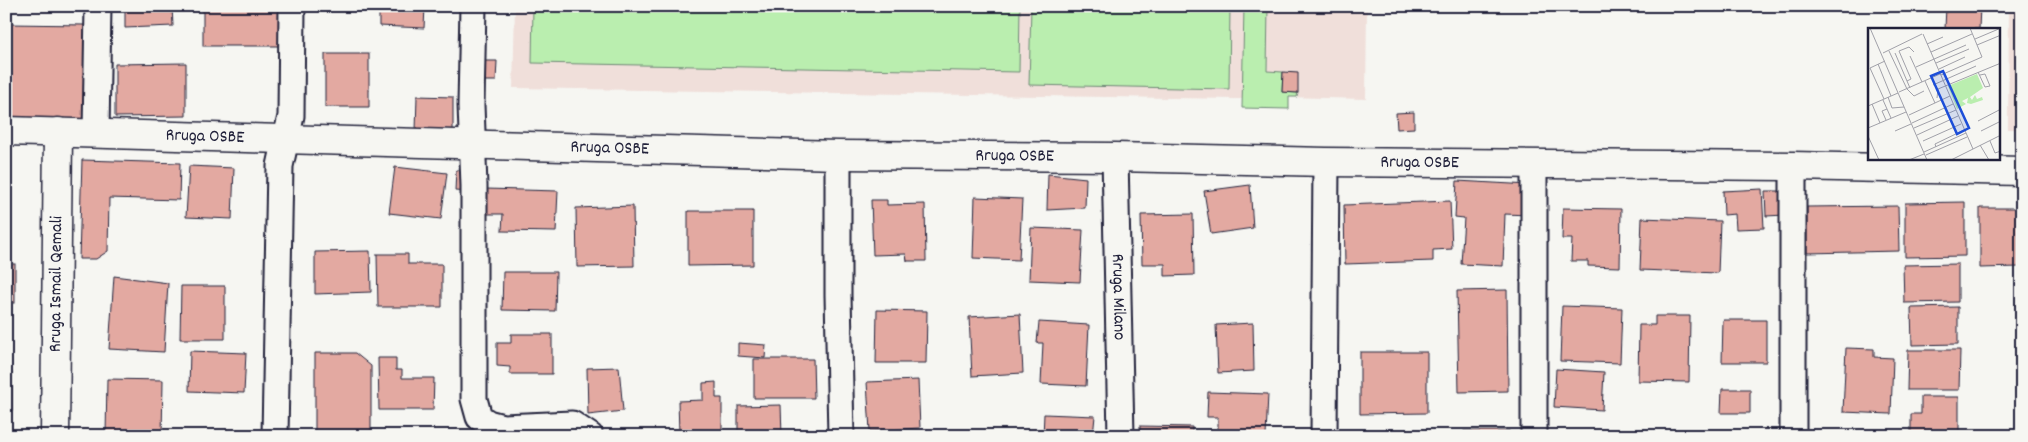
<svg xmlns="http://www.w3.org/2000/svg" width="2028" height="442" font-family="Dekko,sans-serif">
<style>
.built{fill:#f0dfda}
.green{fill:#baeeaf;stroke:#6e8875}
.building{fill:#e3a9a1;stroke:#22223b}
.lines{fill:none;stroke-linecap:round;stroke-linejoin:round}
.street-casing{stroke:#22223b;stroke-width:29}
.secondary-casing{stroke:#22223b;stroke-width:31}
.street{stroke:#f6f6f2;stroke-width:25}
.secondary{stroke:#f6f6f2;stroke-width:28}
.labels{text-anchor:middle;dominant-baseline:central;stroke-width:5;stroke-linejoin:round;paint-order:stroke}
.street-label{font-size:18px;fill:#22223b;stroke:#f6f6f2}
.inset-road{fill:none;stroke:#a1a1a9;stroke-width:1}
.view{fill:#1d4ed8;fill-opacity:0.15;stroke:#1d4ed8;stroke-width:2.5}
.inset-edge{fill:none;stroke:#22223b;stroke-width:2.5}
</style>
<rect width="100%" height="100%" fill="#f6f6f2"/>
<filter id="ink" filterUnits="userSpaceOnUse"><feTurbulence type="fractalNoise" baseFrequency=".02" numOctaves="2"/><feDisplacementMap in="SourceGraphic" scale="10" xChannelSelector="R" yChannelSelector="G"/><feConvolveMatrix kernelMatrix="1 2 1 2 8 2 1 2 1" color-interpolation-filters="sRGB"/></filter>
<g filter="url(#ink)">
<!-- built -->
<g class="built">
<polygon points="515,6 1367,6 1366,99 1242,96 1242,99 1236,99 513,88"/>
<polygon points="2009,6 2022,6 2022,129 2008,129"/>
</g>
<!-- green -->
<g class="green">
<polygon points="533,6 1020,6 1019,72 532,63"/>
<polygon points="1031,6 1230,6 1229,89 1029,85"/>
<polygon points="1244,6 1268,6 1267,71 1283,72 1282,92 1298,93 1297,97 1289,97 1289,109 1242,108"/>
</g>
<!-- building -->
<g class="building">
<polygon points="125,6 172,6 173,26 125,28"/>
<rect x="203" y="6" width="78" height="40"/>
<polygon points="379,6 425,6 424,28 379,26"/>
<polygon points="1946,6 1980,6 1979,29 1945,29"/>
<polygon points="8,24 85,25 84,131 6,130"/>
<rect x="325" y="54" width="44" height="53"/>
<polygon points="483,61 497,61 496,81 482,81"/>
<polygon points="186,63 186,116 115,117 115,64"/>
<polygon points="1283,72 1298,73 1298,93 1282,92"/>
<polygon points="417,96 453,97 453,132 416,131"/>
<polygon points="1414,112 1414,128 1397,129 1396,113"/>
<polygon points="82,160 180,163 179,200 109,198 108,251 96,259 79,259"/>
<polygon points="189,166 234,168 232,219 186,217"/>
<polygon points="395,167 447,173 441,219 389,213"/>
<polygon points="456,170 471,170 471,192 455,191"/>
<polygon points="1048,174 1086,178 1085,208 1047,210"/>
<polygon points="1457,181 1530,185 1528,215 1505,214 1503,266 1461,264 1464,218 1455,217"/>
<polygon points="1250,185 1253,228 1211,234 1204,191"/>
<polygon points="486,189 558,191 556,232 502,231 503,214 486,214"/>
<polygon points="1762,189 1764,228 1736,229 1735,214 1724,215 1723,191"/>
<polygon points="1765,191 1784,191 1785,215 1766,216"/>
<polygon points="975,197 1022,199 1019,260 973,258"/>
<polygon points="871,200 887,200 887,205 925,204 926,261 907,261 906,254 873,255"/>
<polygon points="1450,201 1452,249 1433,250 1433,261 1345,264 1344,205"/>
<polygon points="1965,202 1965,256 1905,257 1905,203"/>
<polygon points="633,206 634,266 577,267 576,208"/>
<polygon points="1898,206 1899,251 1807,253 1807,207"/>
<polygon points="1563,208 1621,209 1620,267 1588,266 1588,261 1571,261 1572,239 1562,239"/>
<polygon points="1980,208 2018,208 2019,267 1980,268"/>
<polygon points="688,211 753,211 753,265 688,266"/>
<polygon points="1193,214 1194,275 1165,276 1165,264 1142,264 1141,215"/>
<polygon points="1642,218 1720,221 1718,273 1640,270"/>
<polygon points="1031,228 1083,230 1080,282 1029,280"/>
<polygon points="370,251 371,292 315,294 315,252"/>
<polygon points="377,254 408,254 408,264 442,264 442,307 378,307"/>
<rect x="6" y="264" width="9" height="39"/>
<polygon points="1958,264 1958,302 1904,303 1903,265"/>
<polygon points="503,272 556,272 555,311 502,310"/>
<polygon points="114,276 168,283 164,352 109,349"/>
<polygon points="181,286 225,286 225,339 180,339"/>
<polygon points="1507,290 1508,391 1459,392 1457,291"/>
<polygon points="1562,306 1622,308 1620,363 1560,361"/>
<polygon points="1958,307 1958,344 1912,345 1911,308"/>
<polygon points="877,310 927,311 926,363 876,363"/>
<polygon points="1020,314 1023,373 972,376 969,317"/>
<polygon points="1655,316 1690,316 1689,382 1638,381 1639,325 1655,325"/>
<polygon points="1723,320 1766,320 1766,362 1722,362"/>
<polygon points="1039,322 1089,325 1086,386 1041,384 1043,343 1037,343"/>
<polygon points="1253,323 1254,371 1218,373 1216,325"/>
<polygon points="511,334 552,334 552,374 510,374 510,367 497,366 497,343 511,343"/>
<polygon points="738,343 766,345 765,358 738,356"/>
<polygon points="1846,348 1874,349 1874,357 1893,358 1891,414 1843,412"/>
<polygon points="1908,350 1960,350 1959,390 1907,390"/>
<polygon points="190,351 246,353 244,393 189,391"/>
<polygon points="1360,352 1427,352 1427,413 1360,414"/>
<polygon points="315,353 355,353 371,366 371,433 315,432"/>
<polygon points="378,358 396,358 396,370 402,370 402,378 434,378 433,410 379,410"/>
<polygon points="754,359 813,359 814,398 754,398"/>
<polygon points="619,367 623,411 588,415 587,368"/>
<polygon points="1556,369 1604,372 1602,410 1554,407"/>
<rect x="6" y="373" width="6" height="37"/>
<polygon points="107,379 163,380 162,436 106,436"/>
<polygon points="918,380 920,428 870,431 867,382"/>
<polygon points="716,382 716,398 722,398 722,431 679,433 678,401 703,400 703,383"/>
<polygon points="1722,389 1750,389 1750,413 1721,413"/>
<polygon points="1208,392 1268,394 1266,436 1218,436 1218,417 1207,417"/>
<polygon points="1921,397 1959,397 1959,436 1911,436 1911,414 1921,414"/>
<polygon points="781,405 782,436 738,436 738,406"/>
<polygon points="1044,414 1095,416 1093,436 1043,436"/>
<polygon points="1140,426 1192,427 1192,436 1140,436"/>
<rect x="1464" y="431" width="45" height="5"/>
</g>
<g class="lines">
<defs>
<g id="street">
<polyline points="473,6 471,105 474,186 474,399 479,417 488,423 503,427 572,424 590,436"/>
<polyline points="96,133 98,6"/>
<polyline points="838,155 838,295 841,436"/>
<path id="s1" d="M1115 157 1121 436"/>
<polyline points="1793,166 1793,436"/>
<polyline points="275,436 280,166 291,116 292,6"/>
<polyline points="1324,436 1326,162"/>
<polyline points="1534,436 1534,165"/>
</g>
<g id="secondary">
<path id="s2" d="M6 131 838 155 1115 157 1326 162 1793 166 2022 171"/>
<path id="s3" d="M55 436 58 132"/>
</g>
</defs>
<!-- street casing -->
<use href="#street" class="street-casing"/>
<!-- secondary casing -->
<use href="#secondary" class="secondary-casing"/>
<!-- street -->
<use href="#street" class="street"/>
<!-- secondary -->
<use href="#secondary" class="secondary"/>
</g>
</g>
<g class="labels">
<!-- street labels -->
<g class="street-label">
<text stroke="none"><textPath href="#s2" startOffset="199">Rruga OSBE</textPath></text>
<text stroke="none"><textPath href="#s2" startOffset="604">Rruga OSBE</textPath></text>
<text stroke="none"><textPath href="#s2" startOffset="1009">Rruga OSBE</textPath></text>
<text stroke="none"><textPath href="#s2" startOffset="1414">Rruga OSBE</textPath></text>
<text stroke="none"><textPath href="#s3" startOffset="152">Rruga Ismail Qemali</textPath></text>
<text stroke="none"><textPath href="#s1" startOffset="140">Rruga Milano</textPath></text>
</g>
</g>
<!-- overview -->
<g transform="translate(1868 28)">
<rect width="132" height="132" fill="#f6f6f2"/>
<path d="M109 46 115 60 102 69 104 72 107 67 109 71 114 69 115 72 103 76 99 75 100 70 94 73 98 76 89 81 80 58Z" fill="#baeeaf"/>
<path class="inset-road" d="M2 0 59 132M55 6 105 121M107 11 133 0M59 16 75 9M109 17 133 7M21 23 39 61M63 24 104 6M15 25 54 6M27 25 39 53M42 28 54 54M68 35 101 21M10 36 23 68M48 39 98 17M71 41 97 29M110 44 117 59 122 58 117 46 112 47M73 47 114 29 102 0M57 53 67 75M65 57 108 38M42 60 39 53 43 51 31 23 41 19 46 24M39 61 46 68 56 63M31 64 72 46M20 69 24 80 36 79M69 70 70 61 133 35M16 71 2 40 17 33M15 72 23 90M4 76 12 95M0 78 30 65M41 87 82 68M18 92 14 83 19 81M110 93 133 81M44 95 85 76M0 100 38 84M46 100 88 82M27 103 43 96M113 103 133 93M49 107 90 88M0 108 11 132M55 113 93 96M122 113 127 125 133 123M112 117 121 132M68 119 67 116 96 102M56 124 98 105M58 127 99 109M41 132 56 126M83 132 133 107"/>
<path class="view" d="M75 43 101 100 89 106 63 48Z"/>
<rect width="132" height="132" class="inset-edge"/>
</g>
<!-- margin -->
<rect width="2028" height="442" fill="none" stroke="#f6f6f2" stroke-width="25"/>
<rect x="12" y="12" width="2003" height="417" fill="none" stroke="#22223b" stroke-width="2" filter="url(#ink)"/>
</svg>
